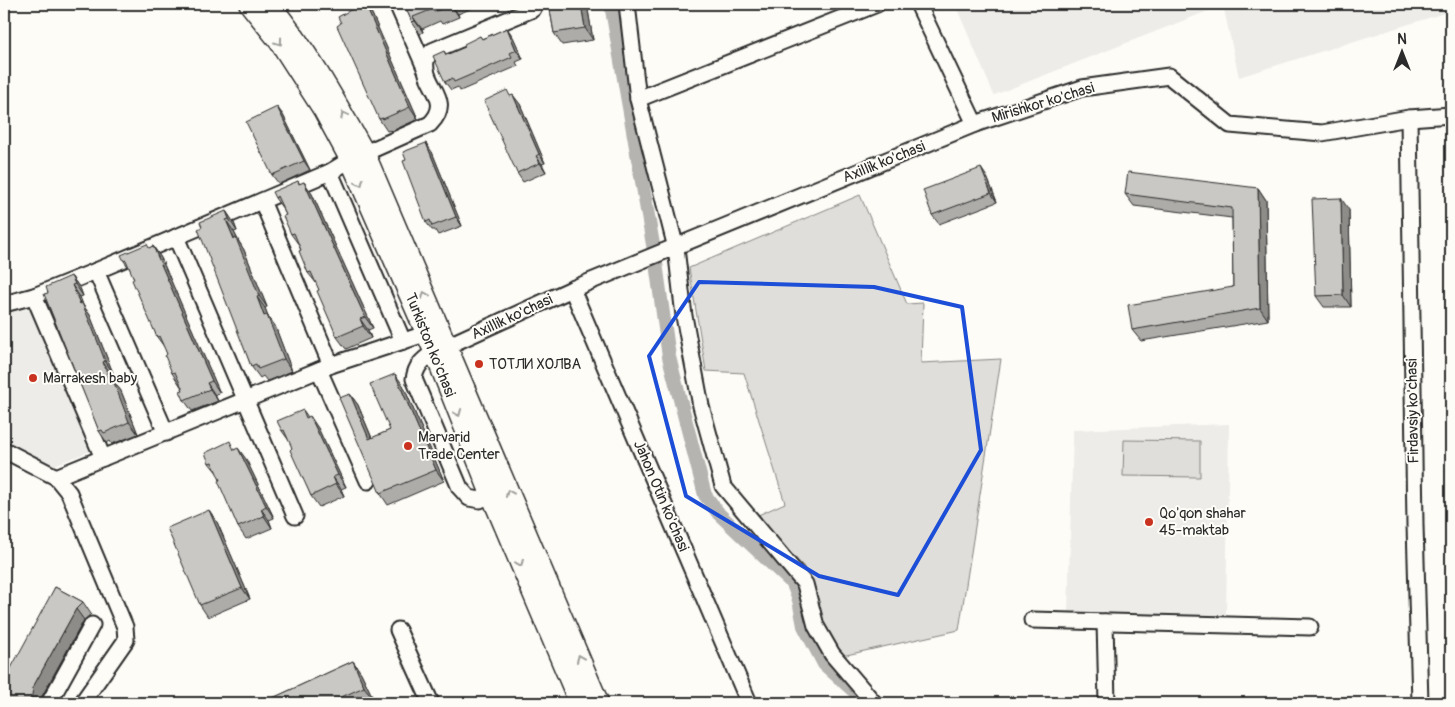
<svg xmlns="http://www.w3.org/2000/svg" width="1455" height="707" font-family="Pangolin,sans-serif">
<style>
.built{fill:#edece8}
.green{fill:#dfdeda;stroke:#858482}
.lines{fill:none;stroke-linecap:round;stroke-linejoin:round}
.canal{stroke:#b5b4b1;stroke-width:14}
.minor-casing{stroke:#2b2b2b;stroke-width:19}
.major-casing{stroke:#2b2b2b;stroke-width:22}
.minor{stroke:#fdfcf7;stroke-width:15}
.major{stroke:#fdfcf7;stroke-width:19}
.wall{fill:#adaca9;stroke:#2b2b2b}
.shaded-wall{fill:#8d8c89;stroke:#2b2b2b}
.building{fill:#c9c8c4;stroke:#2b2b2b}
.oneway{stroke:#9e9e9b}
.marked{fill:none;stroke:#1d4ed8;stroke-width:4;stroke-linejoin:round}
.poi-dot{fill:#c8321e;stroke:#fdfcf7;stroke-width:2}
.labels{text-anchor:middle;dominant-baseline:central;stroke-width:4;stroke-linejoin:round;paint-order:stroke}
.street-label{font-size:15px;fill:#2b2b2b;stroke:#fdfcf7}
.poi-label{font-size:15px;fill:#2b2b2b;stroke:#fdfcf7;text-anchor:start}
</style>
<rect width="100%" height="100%" fill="#fdfcf7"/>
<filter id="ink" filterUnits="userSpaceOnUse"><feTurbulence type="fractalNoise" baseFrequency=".02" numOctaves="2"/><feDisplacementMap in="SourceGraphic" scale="10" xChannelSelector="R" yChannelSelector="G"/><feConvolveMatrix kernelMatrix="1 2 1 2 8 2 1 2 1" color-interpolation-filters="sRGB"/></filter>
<g filter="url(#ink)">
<!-- built -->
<g class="built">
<polygon points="955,4 1451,4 1451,11 1239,77 1223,5 994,95"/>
<polygon points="18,309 33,310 93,450 52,466 4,442 4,315"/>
<polygon points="1229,424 1226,617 1068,614 1073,430"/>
</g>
<!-- green -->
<g class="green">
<polygon points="860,195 907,304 923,303 921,363 1001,359 959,630 842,656 819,619 804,567 756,516 785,503 744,373 706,371 689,268"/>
<polygon points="1124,440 1200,441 1200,477 1123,476"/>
</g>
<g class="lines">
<!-- canal -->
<polyline class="canal" points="611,4 655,256 669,357 705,495 719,514 793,584 799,600 804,626 824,664 855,692 860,703"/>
<defs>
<g id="minor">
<polyline points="397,4 426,70"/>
<polyline points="627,4 638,99 676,248 684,316 701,406 723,486 805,584 816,626 832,654 874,703"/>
<polyline points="918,4 975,124"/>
<polyline points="638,99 877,4"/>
<polyline points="1409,118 1415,525 1420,703"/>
<path d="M365 153 430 124C455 99 422 86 426 61 426 58 430 54 432 51L533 9"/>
<polyline points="330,172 403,341"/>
<polyline points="262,201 331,365"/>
<polyline points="176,237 295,516"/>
<polyline points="96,271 166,433"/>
<polyline points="572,289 749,703"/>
<polyline points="34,296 103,458"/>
<polyline points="4,304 34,296 96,271 330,172 350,160"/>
<polyline points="319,370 368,481"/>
<polyline points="4,450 56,477 69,493 125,627 126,640 82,703"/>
<polyline points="56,477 331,365 437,330"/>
<path d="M490 493 480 500 469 498 460 488 414 379C416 365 423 360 434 352L572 289 975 124 1082 88 1169 76 1230 125 1322 133 1409 118 1451 115"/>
<polyline points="1032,620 1310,627"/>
<polyline points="1105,622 1107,703"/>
<polyline points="398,630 431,703"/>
<polyline points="49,703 92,625"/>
</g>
<g id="major">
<polyline points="249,4 280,43 323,110 350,160 434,352 490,493 579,703"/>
<path d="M270 4C308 50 336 101 365 153L599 703"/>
</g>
</defs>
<!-- minor casing -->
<use href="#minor" class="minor-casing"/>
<!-- major casing -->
<use href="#major" class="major-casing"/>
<!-- minor -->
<use href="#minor" class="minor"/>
<!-- major -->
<use href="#major" class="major"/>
</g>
<!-- wall -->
<g class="wall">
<polygon points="365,4 372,14 418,119 392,131 391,130 387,131 379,119"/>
<polygon points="404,4 482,4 458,14 459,17 442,24 440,21 422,29 423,32 420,34 412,22"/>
<polygon points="549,4 587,4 593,40 562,45 554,33"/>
<polygon points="507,28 513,37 523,59 516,62 518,66 460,91 458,87 451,90 445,82 444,51 447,55 465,47 480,36 482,39"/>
<polygon points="511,96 520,104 545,163 542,164 546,172 523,182 517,173"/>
<polygon points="277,107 283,115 310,170 279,184 272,175"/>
<polygon points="432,152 462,226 438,235 435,230 432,230 426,222"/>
<polygon points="987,177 997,202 939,224 932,215"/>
<polygon points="298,181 300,184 304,182 312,194 373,328 368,330 371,338 346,349 337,337 317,284 308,273 299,245 291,234 286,215 283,209 275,198"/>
<polygon points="1258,188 1266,200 1268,320 1141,341 1132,330 1233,287 1232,218 1134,206 1125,194"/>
<polygon points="1349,210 1351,307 1324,307 1316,296"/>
<polygon points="226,211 234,223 237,231 234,232 238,240 244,250 267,307 265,308 268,316 275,326 292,371 267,381 263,376 260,378 251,366 202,227"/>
<polygon points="153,246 161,258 220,393 215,395 218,401 192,411 184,400 183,390 180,385 172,373 167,354 165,348 157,337 132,272 124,261"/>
<polygon points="71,276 80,288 83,296 80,297 83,305 90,315 113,373 111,374 114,382 121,391 138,434 112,444 110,441 107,443 99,431 48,293"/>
<polygon points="403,385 444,481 388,505 380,493 350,394 358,405 372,438 390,430"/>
<polygon points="303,410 308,417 318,428 346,487 341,489 344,496 319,507 311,496 290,442 282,431"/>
<polygon points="236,449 246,459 274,518 269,520 272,528 246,539 238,527 218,474 209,463"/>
<polygon points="209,510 217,522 250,599 208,617 200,605"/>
<polygon points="55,587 83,602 91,614 84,620 41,698 4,703"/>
<polygon points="353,661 361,673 373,698 362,703 262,703"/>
</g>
<!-- shaded-wall -->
<g class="shaded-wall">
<polygon points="365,4 372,14 418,119 410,107"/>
<polygon points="451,4 458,14 459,17 451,5"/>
<polygon points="581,4 587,4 593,40 585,28"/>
<polygon points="413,17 422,29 423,32 415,21"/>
<polygon points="507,28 513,37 523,59 516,50"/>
<polygon points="513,95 520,104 545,163 539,154"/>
<polygon points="277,107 283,115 310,170 304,161"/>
<polygon points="426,143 432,152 462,226 456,217"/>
<polygon points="536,156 542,164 546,172 540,163"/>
<polygon points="981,168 987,177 997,202 991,193"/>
<polygon points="304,182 312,194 373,328 365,317"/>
<polygon points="1258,188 1266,200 1268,320 1260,308"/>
<polygon points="1341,198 1349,210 1351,307 1343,295"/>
<polygon points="226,211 234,223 237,231 229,219"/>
<polygon points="226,220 234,232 238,240 244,250 267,307 259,296 234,239"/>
<polygon points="153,246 161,258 220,393 212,381"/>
<polygon points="71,276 80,288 83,296 75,284"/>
<polygon points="72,285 80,297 83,305 90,315 113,373 105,361 80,304"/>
<polygon points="257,297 265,308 268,316 275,326 292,371 284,359 264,316"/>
<polygon points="360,319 368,330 371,338 363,326"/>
<polygon points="103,362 111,374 114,382 121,391 138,434 129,422 110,381"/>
<polygon points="395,374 403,385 444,481 436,470"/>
<polygon points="207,383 215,395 218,401 210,389"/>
<polygon points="350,394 358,405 377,451 369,439"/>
<polygon points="310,416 318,428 346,487 338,475"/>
<polygon points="238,448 246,459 274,518 266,506"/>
<polygon points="333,477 341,489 344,496 336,484"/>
<polygon points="261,509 269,520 272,528 264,516"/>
<polygon points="209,510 217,522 250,599 242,588"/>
<polygon points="76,609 84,620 41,698 41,703 28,703 33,687"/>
<polygon points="353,661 361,673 373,698 364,687"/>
</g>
<!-- building -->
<g class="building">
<polygon points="361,4 365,4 410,107 383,119 383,118 379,119 337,26 341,23 338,17"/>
<polygon points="404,4 450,4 451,5 434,12 433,9 413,17 415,21 412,22"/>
<polygon points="549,4 581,4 585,28 554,33"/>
<polygon points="507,28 516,50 510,53 512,57 454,82 452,78 445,82 433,56 444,51 446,55 465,47 464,44 480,36 482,39"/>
<polygon points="507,90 510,96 513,95 539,154 536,156 540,163 517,173 484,101"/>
<polygon points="277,107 304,161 272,175 246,122"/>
<polygon points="426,143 456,217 432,226 430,220 426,222 403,161 406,160 403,152"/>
<polygon points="981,168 991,193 932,215 923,190"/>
<polygon points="1128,172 1258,188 1260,308 1132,330 1128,305 1233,287 1232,208 1125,194"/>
<polygon points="298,181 299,184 304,182 365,317 360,319 363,326 337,337 317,291 319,290 311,272 308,273 299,251 301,250 294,233 291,234 283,216 286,215 277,196 275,198 272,192"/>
<polygon points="1341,198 1343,295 1316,296 1312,199"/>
<polygon points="226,211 229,219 226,220 234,239 236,238 259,296 257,297 264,316 267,315 284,359 258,369 256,364 251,366 198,229 202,227 200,222"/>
<polygon points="147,244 149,248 153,246 212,381 207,383 210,389 184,400 180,391 183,390 175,372 172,373 165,356 167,354 159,336 157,337 132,280 134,279 126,260 124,261 121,255"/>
<polygon points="71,276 75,284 72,285 80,304 82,303 94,332 105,361 103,362 110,381 113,380 129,422 104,433 102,430 99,431 44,294 48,293 46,287"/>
<polygon points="395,374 436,470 380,493 339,398 350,394 369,439 390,430 370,384"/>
<polygon points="303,410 306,418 310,416 338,475 333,477 336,484 311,496 290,450 292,448 284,430 282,431 277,421"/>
<polygon points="230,441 234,450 238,448 266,506 261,509 264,516 238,527 218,481 220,480 212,462 209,463 205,453"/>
<polygon points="209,510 242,588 200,605 167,528"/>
<polygon points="55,587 83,602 76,609 33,687 32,695 28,703 4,703 4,681"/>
<polygon points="353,661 364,687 328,703 262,703"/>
<polygon points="75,700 80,703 73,703"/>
</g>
<!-- one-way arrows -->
<defs><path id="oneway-chevron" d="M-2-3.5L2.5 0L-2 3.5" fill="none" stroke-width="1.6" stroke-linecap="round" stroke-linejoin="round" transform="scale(1.25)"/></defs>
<g class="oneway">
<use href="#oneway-chevron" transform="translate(279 42) rotate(54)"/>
<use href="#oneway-chevron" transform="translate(344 115) rotate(-119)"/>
<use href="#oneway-chevron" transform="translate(360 183) rotate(66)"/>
<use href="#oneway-chevron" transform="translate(425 295) rotate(-113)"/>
<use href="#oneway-chevron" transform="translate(458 413) rotate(68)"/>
<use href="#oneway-chevron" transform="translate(509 493) rotate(-113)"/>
<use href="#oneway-chevron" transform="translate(520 563) rotate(67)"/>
<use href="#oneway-chevron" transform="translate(580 658) rotate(-113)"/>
</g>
</g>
<!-- marked area -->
<path class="marked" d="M699 282 874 287 962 307 981 450 898 595 819 576 686 496 649 356Z"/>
<!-- markers -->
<g class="poi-dot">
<circle cx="479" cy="364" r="5"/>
<circle cx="33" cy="378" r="5"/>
<circle cx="408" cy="446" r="5"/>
<circle cx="1149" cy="522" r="5"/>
</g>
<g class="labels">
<!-- street labels -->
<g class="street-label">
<text transform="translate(1043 103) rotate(-17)">Mirishkor ko'chasi</text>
<text transform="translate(884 162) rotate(-22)">Axillik ko'chasi</text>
<text transform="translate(512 317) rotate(-25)">Axillik ko'chasi</text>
<text transform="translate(430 345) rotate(68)">Turkiston ko'chasi</text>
<text transform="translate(1413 411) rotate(-91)">Firdavsiy ko'chasi</text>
<text transform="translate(661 496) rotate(67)">Jahon Otin ko'chasi</text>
</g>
<!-- poi labels -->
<g class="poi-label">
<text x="489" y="364">ТОТЛИ ХОЛВА</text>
<text x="43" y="378">Marrakesh baby</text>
<text x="418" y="437">Marvarid<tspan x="418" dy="17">Trade Center</tspan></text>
<text x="1159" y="513">Qo'qon shahar<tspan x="1159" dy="17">45-maktab</tspan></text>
</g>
</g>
<!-- margin -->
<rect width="1455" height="707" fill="none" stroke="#fdfcf7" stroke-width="20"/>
<rect x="10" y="10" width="1435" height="687" fill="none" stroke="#2b2b2b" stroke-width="2" filter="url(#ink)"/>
<!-- north arrow -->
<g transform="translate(1402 52)" stroke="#fdfcf7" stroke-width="4" paint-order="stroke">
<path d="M0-4L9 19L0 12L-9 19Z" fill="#2b2b2b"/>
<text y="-8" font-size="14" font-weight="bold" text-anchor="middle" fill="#2b2b2b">N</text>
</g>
</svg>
